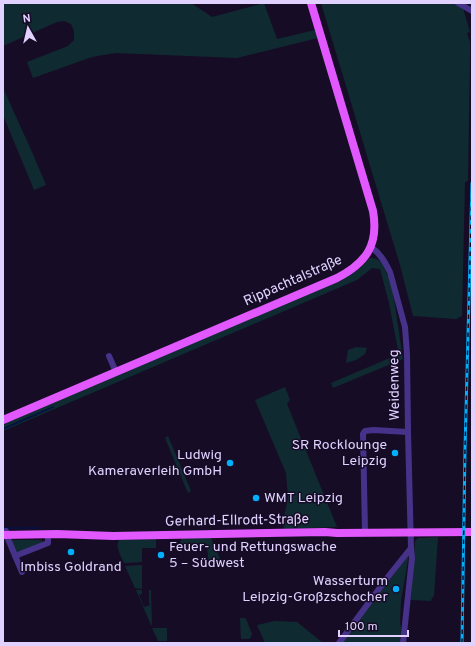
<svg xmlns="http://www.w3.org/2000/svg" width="475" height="646" font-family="Overpass,sans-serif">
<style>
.green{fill:#0f2b31}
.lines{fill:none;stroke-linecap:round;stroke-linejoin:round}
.stream{stroke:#040f47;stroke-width:1.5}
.minor{stroke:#47328a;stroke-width:6}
.major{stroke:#e258ff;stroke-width:8}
.rail-casing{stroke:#00b0fc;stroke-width:3}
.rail{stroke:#160c26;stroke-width:1.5;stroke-dasharray:4.5;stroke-linecap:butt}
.poi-dot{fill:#00b0fc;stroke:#160c26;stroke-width:1.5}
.labels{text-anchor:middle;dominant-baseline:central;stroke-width:3;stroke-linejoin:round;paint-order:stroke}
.street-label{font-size:14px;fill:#e0d1ff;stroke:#160c26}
.poi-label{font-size:14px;fill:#e0d1ff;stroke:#160c26;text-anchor:end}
</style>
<rect width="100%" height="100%" fill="#160c26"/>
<!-- green -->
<g class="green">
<polygon points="3,3 191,3 212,17 264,3 277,39 315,30 318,38 237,58 116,53 97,56 89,58 33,78 27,62 68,46 74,40 74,31 71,24 64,21 57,22 3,46"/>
<polygon points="321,3 453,3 463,8 470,32 467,33 470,42 470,55 468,181 465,182 462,316 456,319 413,316 400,265"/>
<polygon points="3,88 32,152 46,185 34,190 3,115"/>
<path d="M370 258C381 257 385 269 388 276L390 272 403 359 333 388 331 383 392 357 396 355 398 350 389 303 380 269 372 268 357 280 3 431V423L350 274C355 272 359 269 362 266 365 263 367 260 370 258Z"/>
<polygon points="356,347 367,348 365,354 356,360 346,363 348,350"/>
<polygon points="285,387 290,400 287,404 337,527 284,529 283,521 288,498 286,473 255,400"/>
<polygon points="168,436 191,491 188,493 165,438"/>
<polygon points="438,537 434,596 432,598 431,601 411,600 415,541 418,538"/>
<polygon points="182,538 211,538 221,561 219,565 215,565 214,560 212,560 212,564 210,565 210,567 209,567 207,546 194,546 194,547 180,548 180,542"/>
<path d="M156 539V548H142V562L124 563C121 556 115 547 119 540Z"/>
<polygon points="10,540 42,540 43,543 16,554"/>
<polygon points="409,554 401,601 400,622 401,628 400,643 341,643"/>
<polygon points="142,565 142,589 135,588 125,566"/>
<polygon points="136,590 141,590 142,591 142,594 139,595 144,607 150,605 149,602 149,590 151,590 152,625 151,625"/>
<polygon points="240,618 245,618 246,619 252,634 251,637 249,639 241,639"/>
<polygon points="275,621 297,622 323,643 265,643 257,625"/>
<polygon points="152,628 167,628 167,641 158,641"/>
</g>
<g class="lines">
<!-- stream -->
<g class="stream">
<polyline points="3,429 53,407"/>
<polyline points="3,528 39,528"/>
</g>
<!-- minor -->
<g class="minor">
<polyline points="458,3 472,11"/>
<path d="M371 247C380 253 385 262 390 272L405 327 407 354 408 432 411 548 412 558 403 643"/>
<polyline points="109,356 116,372"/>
<polyline points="6,531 8,539 22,572"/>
<polyline points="365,532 363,434 365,431 373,430 408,432"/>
<polyline points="15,556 48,543 48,535"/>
<polyline points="339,643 387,578 411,548"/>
</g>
<!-- major -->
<g class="major">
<path d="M3 420 337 278C366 263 379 245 373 211L311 3"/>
<polyline points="3,535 57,534 113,536 325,532 337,533 472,532"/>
</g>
<defs>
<polyline id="rail" points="462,643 465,449 472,183"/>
</defs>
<!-- rail casing -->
<use href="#rail" class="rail-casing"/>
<!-- rail -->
<use href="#rail" class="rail"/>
</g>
<!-- markers -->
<g class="poi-dot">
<circle cx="395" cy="453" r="4"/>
<circle cx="230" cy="463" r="4"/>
<circle cx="256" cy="498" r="4"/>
<circle cx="71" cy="552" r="4"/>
<circle cx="161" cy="555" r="4"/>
<circle cx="396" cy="589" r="4"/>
</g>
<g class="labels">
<!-- street labels -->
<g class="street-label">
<text transform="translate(293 281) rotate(-24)">Rippachtalstraße</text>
<text transform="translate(395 385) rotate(-91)">Weidenweg</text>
<text transform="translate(237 521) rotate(-1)">Gerhard-Ellrodt-Straße</text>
</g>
<!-- poi labels -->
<g class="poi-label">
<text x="387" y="445">SR Rocklounge<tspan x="387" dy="16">Leipzig</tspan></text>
<text x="222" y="455">Ludwig<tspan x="222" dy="16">Kameraverleih GmbH</tspan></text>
<text x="264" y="498" text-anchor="start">WMT Leipzig</text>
<text x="169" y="547" text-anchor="start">Feuer- und Rettungswache<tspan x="169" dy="16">5 – Südwest</tspan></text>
<text x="71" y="567" text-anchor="middle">Imbiss Goldrand</text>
<text x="388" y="581">Wasserturm<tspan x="388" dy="16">Leipzig-Großzschocher</tspan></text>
</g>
</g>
<!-- border -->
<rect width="475" height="646" fill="none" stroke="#e0d1ff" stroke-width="8"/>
<!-- north arrow -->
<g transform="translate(28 28) rotate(352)" stroke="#160c26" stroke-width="3" paint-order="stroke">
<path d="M0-3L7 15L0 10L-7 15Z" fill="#e0d1ff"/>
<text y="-6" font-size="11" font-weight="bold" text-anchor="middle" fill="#e0d1ff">N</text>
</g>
<!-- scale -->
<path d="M339 630v6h69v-6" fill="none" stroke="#e0d1ff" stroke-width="2"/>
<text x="345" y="630" font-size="12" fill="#e0d1ff" stroke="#160c26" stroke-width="3" paint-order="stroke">100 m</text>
</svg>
